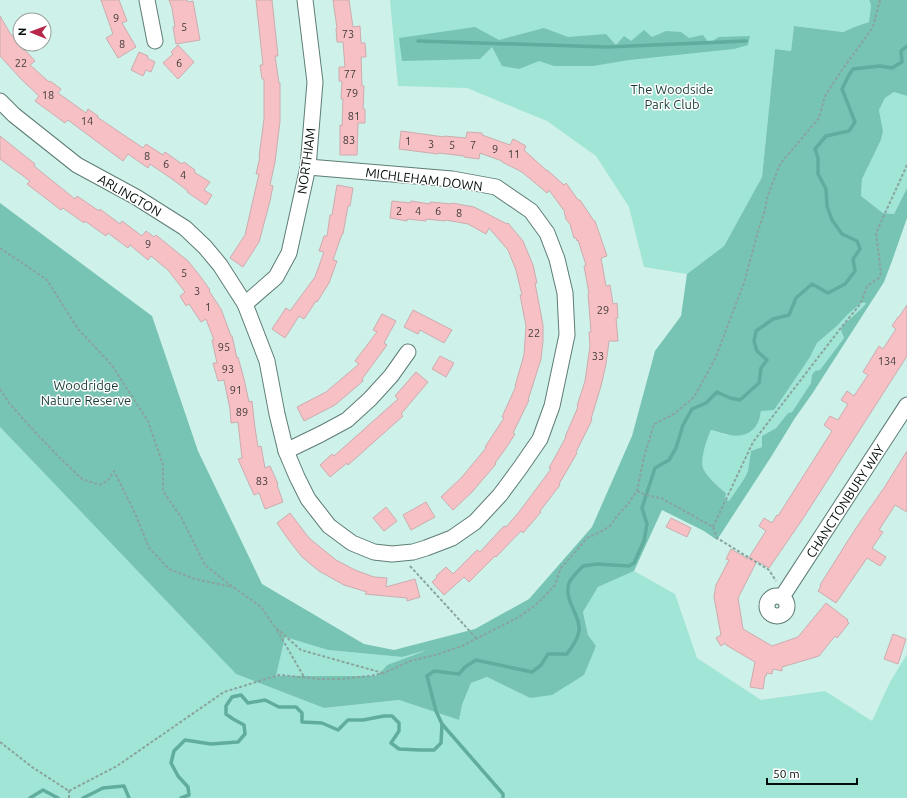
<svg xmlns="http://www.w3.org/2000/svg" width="907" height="798" font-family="Ubuntu,sans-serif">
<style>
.green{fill:#a1e5d7}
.forest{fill:#77c4b5;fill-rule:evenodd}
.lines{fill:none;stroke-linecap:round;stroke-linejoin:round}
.stream{stroke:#60ad9e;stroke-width:3.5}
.building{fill:#f7c0c5;stroke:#ccacaf}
.minor-casing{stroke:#5e7d76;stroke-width:17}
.path{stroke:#89a49d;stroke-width:2;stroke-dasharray:3 2;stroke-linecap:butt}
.minor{stroke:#fff;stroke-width:15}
.labels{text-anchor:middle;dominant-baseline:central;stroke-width:3;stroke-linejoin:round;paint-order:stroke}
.number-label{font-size:11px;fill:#403a3a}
.park-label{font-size:13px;fill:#193e37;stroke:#fff}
.street-label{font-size:13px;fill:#030e0b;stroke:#fff}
</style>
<rect width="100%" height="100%" fill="#cef1e9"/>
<!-- green -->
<g class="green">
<polygon points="390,0 869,0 871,5 869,22 857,26 843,32 794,26 791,51 775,49 762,177 724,246 687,274 644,267 629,207 596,156 547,121 467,88 398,86"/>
<polygon points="894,92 907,96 907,188 894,214 883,213 861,196 862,179 881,140 883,131 879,110 885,98"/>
<path d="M862 302H866L862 308 849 319 841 330 844 338 811 383 792 412 788 413 776 428 762 436V447L751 451 748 471 744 479 729 502 725 499 726 493C720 488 707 477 704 470 699 461 707 439 711 430L727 435 757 425 761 411 810 357 817 343 838 325 847 315Z"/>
<polygon points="0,427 236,674 324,708 399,700 459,720 462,705 471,683 487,677 530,698 596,647 588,635 583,612 598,587 634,571 675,594 697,658 761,700 825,691 872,721 890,682 907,654 907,798 0,798"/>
<polygon points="285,637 328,650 402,657 437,646 387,665 381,672 375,676 276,676"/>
</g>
<!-- forest -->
<g class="forest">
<path d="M869 0H907V96L894 92 885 98 879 110 883 131 881 140 862 179 861 196 883 213 894 214 907 188V218L892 261 884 282 812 394 795 418 771 457 717 540 704 531 662 510 634 571 598 587 583 612 588 635 596 646 584 675 552 695 530 698 487 677 471 683 462 705 459 720 399 700 324 708 236 674 0 427V203L152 316 198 451 262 584 364 644 394 650 475 629 529 599 592 527 632 436 655 351 681 316 687 274 724 246 762 177 775 49 791 51 794 26 843 32 857 26 869 22 871 5ZM862 302 866 303 862 308 842 326 841 330 844 338 820 370 815 371 812 375 811 383 792 412 788 413 776 428 762 436V447L751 451 748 471 744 479 729 501 725 499 726 493C720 488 708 478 704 470 699 461 707 439 711 430 726 434 744 442 756 426 759 422 760 416 761 411L774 410 810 357 817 343 838 325 847 315ZM285 637 328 650 402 657 427 650 387 665 381 672 375 676H276Z"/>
<polygon points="475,27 499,40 544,28 568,37 606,34 616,45 624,36 631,41 644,30 652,37 666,31 681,32 689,38 703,35 709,43 719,37 750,36 748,45 734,49 629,60 593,66 554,66 539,61 519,69 502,66 492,47 480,59 402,61 399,38"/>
</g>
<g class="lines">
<!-- stream -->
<g class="stream">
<polyline points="418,41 607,47 746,41"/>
<polyline points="442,724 503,794 503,798"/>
<polyline points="30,798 43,790 58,798"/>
<polyline points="83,798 103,788 124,786 129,798"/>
<path d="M181 798 189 795 188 787 178 776 171 763 174 751 185 740 211 744 238 742 245 734 244 725 233 719 226 714V706L232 697 241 695 248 703 265 700 279 707H296L302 713V722L322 723 338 730 348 720H363L384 716H392L399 723V731L391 743 399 749 420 750H434L441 743 442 724 436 711 427 676 434 671 459 674 465 667 476 660 532 672 541 665 548 654H567C572 647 578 639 579 631 581 615 563 600 569 583 571 578 579 570 583 566L597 564 629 566 634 563 644 541 647 524 642 508 655 468 669 460 676 448 683 425 692 409 706 403 717 392 730 398 740 400 759 383 761 368 767 360 757 351 754 341 756 331 773 319 789 315 796 298 812 284 828 293 845 284 855 271 853 259 860 249 857 241 842 234 832 220 827 206 826 189 818 174V158L815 149 826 136 849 131 855 122 842 89 849 75 853 69 880 66 892 68 902 62 901 51 907 46"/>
</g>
</g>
<!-- building -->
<g class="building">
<polygon points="101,0 119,0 127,21 122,23 136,47 118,58 106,38 113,34"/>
<polygon points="169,0 187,0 188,2 193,1 200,40 176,44 173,27 175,27 172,8"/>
<polygon points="256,0 272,0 278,56 275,56 279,83 280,83 280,121 275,162 270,185 273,186 270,201 259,242 243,267 230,258 245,235 259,174 256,174 260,157 259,157 264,119 264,79 262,79 260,65 263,65"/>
<polygon points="333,0 349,0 353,27 360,26 361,43 365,43 366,57 361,57 362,86 364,86 363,109 365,109 365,123 358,123 357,155 340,155 340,125 342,126 343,99 341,99 342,81 339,81 339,67 345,67 343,42 337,42 336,28 337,28"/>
<polygon points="0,16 11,35 12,35 24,51 25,50 35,61 30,65 49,82 50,81 61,89 58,93 86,113 88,109 98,116 97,117 143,148 146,144 163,155 165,152 182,164 184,162 195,170 194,172 210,182 204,190 212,195 206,205 187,192 188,191 172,179 150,164 148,168 128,154 123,161 68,120 65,123 35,101 39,96 21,79 0,56"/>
<polygon points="178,45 194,62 178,79 163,63 173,54 171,52"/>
<polygon points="139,52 148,56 147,58 155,62 151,72 146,70 143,76 131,70"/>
<polygon points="401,131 444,137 444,136 466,138 467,132 482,133 482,135 510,145 513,139 526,146 524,150 547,171 547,170 564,185 566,183 578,200 580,200 594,221 595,221 607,256 601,258 606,286 610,285 613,304 617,303 618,318 616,318 618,341 609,341 606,364 601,386 591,419 592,420 576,452 577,453 559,484 560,485 540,511 541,512 523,533 521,531 496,557 495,556 469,582 464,577 444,595 432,582 437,577 436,576 446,567 453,574 477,550 480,552 504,526 506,527 519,512 551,469 549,468 566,437 565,437 578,407 577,406 585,381 590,346 589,332 591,332 588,293 589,293 584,266 586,265 578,240 577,241 576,238 574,238 570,224 565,218 566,217 564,213 565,212 549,190 547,193 522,172 502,162 502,161 480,153 479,159 464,157 464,156 439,153 438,154 399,149"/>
<polygon points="0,136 35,164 34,166 75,199 77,196 99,211 100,209 120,224 122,221 142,236 146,231 154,237 156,235 188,261 200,276 210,290 209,291 221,309 231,336 232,336 237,358 238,357 244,379 249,402 252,401 255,428 258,447 261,446 265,468 270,466 278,484 277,485 283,502 265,509 259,493 254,495 238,459 242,458 238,422 231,423 230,409 224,380 218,381 213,363 217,363 212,340 214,340 206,319 201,322 189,304 186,306 180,296 185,292 168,270 151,256 148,260 130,245 128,248 108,233 106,236 85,221 84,223 63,208 61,210 27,184 30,181 0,159"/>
<polygon points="337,185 353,188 350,206 348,206 343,234 342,234 333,260 337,261 329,283 317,302 316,301 304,319 299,316 285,338 272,329 286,308 290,311 315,277 324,252 319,251 324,236 327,236 330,215 332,215"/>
<polygon points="392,201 411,203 411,201 430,204 430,202 451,204 452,203 474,207 507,224 508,223 523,241 533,265 537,283 535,283 543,325 543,341 541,359 528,400 529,400 513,433 515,434 506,448 495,463 496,464 472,492 453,510 441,497 462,477 486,448 485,447 504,418 502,417 516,386 515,386 524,355 525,340 526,326 520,295 522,295 516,270 508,250 489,228 486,234 468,224 446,220 445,221 426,219 426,221 407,219 407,221 390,218"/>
<polygon points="907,305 907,356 804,517 769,568 757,561 738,598 743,629 772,646 798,637 826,603 848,620 847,621 849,623 837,638 835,636 819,656 782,667 782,671 773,669 772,674 767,673 766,676 765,676 763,689 750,687 755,662 726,645 725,643 721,646 716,638 721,635 714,597 716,585 729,560 726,559 731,549 748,559 766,531 759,526 764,518 772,523 777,515 778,516 832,431 824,425 830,416 838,420 848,404 841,400 847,391 854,396 868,375 863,372 879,346 883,349 896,329 892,326 898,317 899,317"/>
<polygon points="413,310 452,330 444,343 420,330 418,334 404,327"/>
<polygon points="382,314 396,321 384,343 387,345 362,379 363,381 335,405 304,421 297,407 326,392 359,364 355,361 377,332 373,330"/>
<polygon points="440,356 454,363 446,377 432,369"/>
<polygon points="416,372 428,382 401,414 403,416 348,465 347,463 330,477 320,465 332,454 334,456 398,399 395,396"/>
<polygon points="907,451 907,512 895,505 879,530 883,532 872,548 886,557 880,566 867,558 836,603 818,591 821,586 820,585 856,528 884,488"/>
<polygon points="426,502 435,517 411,530 403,515"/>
<polygon points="386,507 397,521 384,531 373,518"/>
<polygon points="290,513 309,538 336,560 355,570 374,577 387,578 386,587 415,579 420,597 407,601 407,598 365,594 367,592 344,585 319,571 302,557 288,539 277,523"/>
<polygon points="671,518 691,528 687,537 666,527"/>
<polygon points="893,634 906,639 898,664 884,659"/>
</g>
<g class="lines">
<defs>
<g id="minor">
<polyline points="147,0 155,41"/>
<polyline points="0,101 14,115 77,165 136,197 185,228 205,247 220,265 245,304 267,361 277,414 286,451 297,477 308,499 329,526 352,543 374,552 392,554 413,552 426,548 452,538 475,522 500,495 520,468 540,439 552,406 567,335 565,293 557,259 547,233 531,211 496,187 452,179 308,167"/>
<polyline points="245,304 276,277 289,253 308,167 315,82 305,0"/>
<polyline points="286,451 321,434 347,420 370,399 391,376 408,352"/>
<circle cx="777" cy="606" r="10"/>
<polyline points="782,597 907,405"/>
</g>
</defs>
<!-- minor casing -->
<use href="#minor" class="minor-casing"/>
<!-- path -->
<g class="path">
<polyline points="0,248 47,280 78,329 111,364 148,421 163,465 163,491 181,517 205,565 229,584 261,607 275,627 301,650 383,673"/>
<polyline points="0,389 9,403 34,431 59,457 82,479 100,485 108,480 114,471 135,513 149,548 169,569 195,579 232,587"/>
<polyline points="637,491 649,496 661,498 713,527 717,538 769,570 776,581"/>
<polyline points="713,527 753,442 840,329 861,303 867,286 879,278 881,273 876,233 907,165"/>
<polyline points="410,566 477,639"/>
<polyline points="277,630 304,677"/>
<polyline points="0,742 32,767 69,791"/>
<polyline points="69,791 117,766 224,692 279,675 321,679 341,679 370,676 384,673 410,661 439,654 462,646 519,617 534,606 544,597 555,585 561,568 587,538 602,531 610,526 617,516 628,504 637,491 644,457 654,424 674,414 694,397 715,359 744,283 759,228 765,210 767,198 780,164 819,118 825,96 842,70 873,27 880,0"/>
<polyline points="69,798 69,791"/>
</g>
<!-- minor -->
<use href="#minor" class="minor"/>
</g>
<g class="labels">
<!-- number labels -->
<g class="number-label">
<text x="116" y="18">9</text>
<text x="184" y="27">5</text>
<text x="348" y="34">73</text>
<text x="122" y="44">8</text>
<text x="21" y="63">22</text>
<text x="179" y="63">6</text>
<text x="350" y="74">77</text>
<text x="352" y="93">79</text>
<text x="48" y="95">18</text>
<text x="354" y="116">81</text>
<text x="87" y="121">14</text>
<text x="349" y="140">83</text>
<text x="408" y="141">1</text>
<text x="431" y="144">3</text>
<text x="452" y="145">5</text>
<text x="473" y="145">7</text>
<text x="495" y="149">9</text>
<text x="514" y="154">11</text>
<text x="147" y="156">8</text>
<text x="166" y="164">6</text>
<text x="183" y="175">4</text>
<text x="399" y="211">2</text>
<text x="418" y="211">4</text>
<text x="438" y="211">6</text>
<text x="459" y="213">8</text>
<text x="148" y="244">9</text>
<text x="184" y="273">5</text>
<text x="197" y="291">3</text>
<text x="208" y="307">1</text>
<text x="603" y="310">29</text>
<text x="534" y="333">22</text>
<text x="224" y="347">95</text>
<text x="598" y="356">33</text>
<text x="887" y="361">134</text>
<text x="228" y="369">93</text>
<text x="236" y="390">91</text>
<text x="242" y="412">89</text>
<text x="262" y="481">83</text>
</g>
<!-- park labels -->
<g class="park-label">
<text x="672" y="89">The Woodside<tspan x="672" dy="15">Park Club</tspan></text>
<text x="86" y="385">Woodridge<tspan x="86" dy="15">Nature Reserve</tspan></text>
</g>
<!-- street labels -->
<g class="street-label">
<text transform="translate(306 161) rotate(-82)">NORTHIAM</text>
<text transform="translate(424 179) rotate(7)">MICHLEHAM DOWN</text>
<text transform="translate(130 195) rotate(30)">ARLINGTON</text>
<text transform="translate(845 501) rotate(-57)">CHANCTONBURY WAY</text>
</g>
</g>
<!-- north arrow -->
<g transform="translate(32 32) rotate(271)"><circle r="19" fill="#ffffff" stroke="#9a9f9d"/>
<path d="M0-3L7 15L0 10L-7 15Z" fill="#b7264b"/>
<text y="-6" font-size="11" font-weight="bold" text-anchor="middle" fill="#030e0b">N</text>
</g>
<!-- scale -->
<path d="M767 778v6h90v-6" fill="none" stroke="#030e0b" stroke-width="2"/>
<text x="773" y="778" font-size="12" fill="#030e0b" stroke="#ffffff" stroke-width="3" paint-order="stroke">50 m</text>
</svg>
